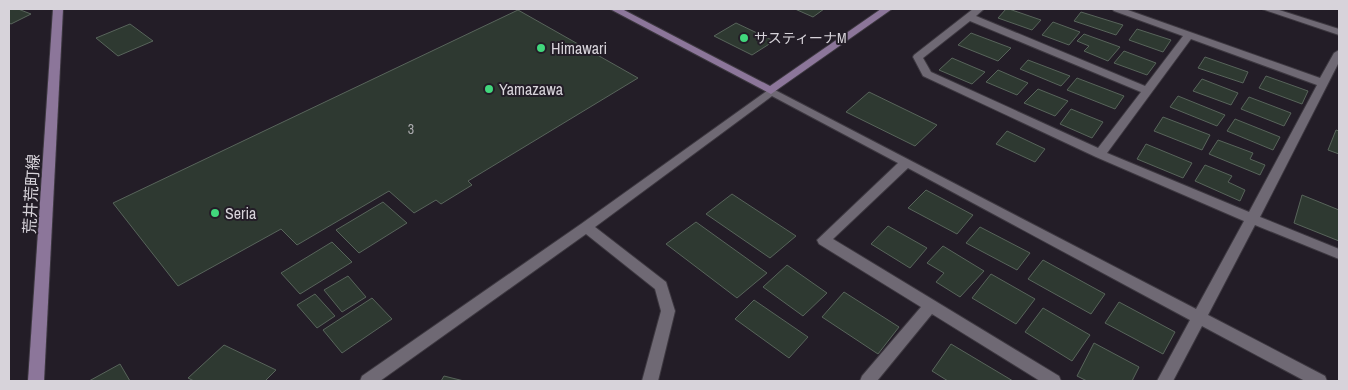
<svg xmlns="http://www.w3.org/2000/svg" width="1348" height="390" font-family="'Archivo Narrow','Noto Sans JP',sans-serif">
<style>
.building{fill:#2e3931;stroke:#58645b}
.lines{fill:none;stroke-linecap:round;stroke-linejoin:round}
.street-casing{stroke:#3d3840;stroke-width:2}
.secondary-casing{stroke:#3d3840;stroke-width:2}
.street{fill:#6f6974;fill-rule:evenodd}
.secondary{fill:#8c769a;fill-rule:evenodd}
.poi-dot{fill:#41d77c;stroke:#231d27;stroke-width:2}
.labels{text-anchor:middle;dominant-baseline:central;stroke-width:4;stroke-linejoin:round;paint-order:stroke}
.far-poi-label{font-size:14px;fill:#d7d3da;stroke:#231d27;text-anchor:start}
.number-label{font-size:14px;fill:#adacb0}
.poi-label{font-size:16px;fill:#d7d3da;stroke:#231d27;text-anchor:start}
.street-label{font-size:16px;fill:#d7d3da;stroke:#231d27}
</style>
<rect width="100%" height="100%" fill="#231d27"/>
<!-- building -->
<g class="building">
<polygon points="9,9 18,9 31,14 11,24 9,23"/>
<polygon points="795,9 824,9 813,17"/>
<polygon points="1006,9 1009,9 1041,20 1032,30 998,18"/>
<polygon points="518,10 638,78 468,181 472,185 441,204 436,200 414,213 389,191 297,245 281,229 178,286 113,203"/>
<polygon points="1081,12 1123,25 1116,35 1074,21"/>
<polygon points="1053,22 1080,32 1069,45 1042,35"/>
<polygon points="736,23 774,41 752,55 714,36"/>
<polygon points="130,24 153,41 118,56 96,38"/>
<polygon points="1137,29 1171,40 1163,52 1129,40"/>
<polygon points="971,33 1011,48 998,61 958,45"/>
<polygon points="1084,34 1120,47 1108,61 1084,51 1089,46 1077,41"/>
<polygon points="1124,51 1156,63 1147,75 1114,63"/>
<polygon points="1205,57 1248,72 1243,83 1198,68"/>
<polygon points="952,58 985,72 972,84 939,70"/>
<polygon points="1028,60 1070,76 1061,86 1020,69"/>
<polygon points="998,70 1028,83 1017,95 986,82"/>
<polygon points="1266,76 1308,91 1302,104 1259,88"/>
<polygon points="1077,78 1124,96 1115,109 1067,90"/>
<polygon points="1202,79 1238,93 1231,105 1193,91"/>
<polygon points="1038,89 1068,101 1055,116 1024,103"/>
<polygon points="869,92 937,125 915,146 846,112"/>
<polygon points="1178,96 1225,115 1217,126 1170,107"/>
<polygon points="1249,97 1291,113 1284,126 1241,109"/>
<polygon points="1071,109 1103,122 1092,138 1060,124"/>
<polygon points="1163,117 1210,135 1202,150 1154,131"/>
<polygon points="1235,119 1280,137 1273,150 1227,131"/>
<polygon points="1336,130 1339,131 1339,154 1328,150"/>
<polygon points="1007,131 1045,149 1035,162 996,144"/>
<polygon points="1218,140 1253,153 1250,159 1265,165 1260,175 1209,154"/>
<polygon points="1146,144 1192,163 1183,178 1137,159"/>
<polygon points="1205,165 1232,176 1228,182 1245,190 1240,201 1195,181"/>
<polygon points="926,190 973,215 957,234 908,208"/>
<polygon points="732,194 796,236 770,258 706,214"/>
<polygon points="1302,195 1339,210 1339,241 1294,223"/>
<polygon points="383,202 407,223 359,253 336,230"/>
<polygon points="696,222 767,273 737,298 666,244"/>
<polygon points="888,226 927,248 910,268 871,244"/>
<polygon points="980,227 1030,253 1017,270 966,243"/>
<polygon points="332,242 352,262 300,294 281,273"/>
<polygon points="943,246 984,271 960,297 936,282 944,273 927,263"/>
<polygon points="1043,260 1105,294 1091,314 1028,279"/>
<polygon points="787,265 827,293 803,316 763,287"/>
<polygon points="991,274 1035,299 1016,324 972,298"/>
<polygon points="348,276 366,297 342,312 324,290"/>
<polygon points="844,292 899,327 878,354 822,317"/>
<polygon points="315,294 335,316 317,328 297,305"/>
<polygon points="372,298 392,319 342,353 323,330"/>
<polygon points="754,300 808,337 789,358 735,319"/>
<polygon points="1119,302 1175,332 1163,354 1105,323"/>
<polygon points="1043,308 1090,335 1072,361 1025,332"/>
<polygon points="1094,343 1139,367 1132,381 1087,381 1077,376"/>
<polygon points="951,344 1013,381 948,381 932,371"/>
<polygon points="224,345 276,370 265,381 194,381 188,378"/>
<polygon points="120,364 130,381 89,381"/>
<polygon points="444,376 464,381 441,381"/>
</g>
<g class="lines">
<defs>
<g id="street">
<path d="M973 9H984L976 16 1145 86 1183 36 1114 11 1112 9H1125L1320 78 1334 53 1339 50V62L1260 217 1339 249V259L1255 225 1208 315 1325 376 1327 381H1305L1202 326 1173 381H1157L1190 320 908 168 833 239 1059 376 1061 381H1040L932 314 877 381H860L862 376 921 307 819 244 817 240 898 163 772 96 595 227 666 282 675 311 658 381H642L661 311 655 289 586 234 380 381H360L362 376 581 224 771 88 1196 309 1244 221 1096 157 923 76 913 57 914 55ZM970 21 1141 92 1098 148 931 72 923 58ZM1191 39 1317 85 1249 212 1107 153Z"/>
<polygon points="1262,9 1276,9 1339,29 1339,35"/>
</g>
<g id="secondary">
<polygon points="53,9 63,9 44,381 28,381"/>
<polygon points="610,9 622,9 770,86 881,9 892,9 771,94"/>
</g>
</defs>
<!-- street casing -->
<use href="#street" class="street-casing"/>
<!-- secondary casing -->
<use href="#secondary" class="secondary-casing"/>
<!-- street -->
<use href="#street" class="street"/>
<!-- secondary -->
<use href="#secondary" class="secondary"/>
</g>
<!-- markers -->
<g class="poi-dot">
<circle cx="744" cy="38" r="5"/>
<circle cx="541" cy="48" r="5"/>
<circle cx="489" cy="89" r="5"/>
<circle cx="215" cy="213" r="5"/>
</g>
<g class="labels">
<!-- far-poi labels -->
<g class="far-poi-label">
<text x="754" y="38">サスティーナM</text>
</g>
<!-- number labels -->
<g class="number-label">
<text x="411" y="129">3</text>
</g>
<!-- poi labels -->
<g class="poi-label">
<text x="551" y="48">Himawari</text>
<text x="499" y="89">Yamazawa</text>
<text x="225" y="213">Seria</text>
</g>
<!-- street labels -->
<g class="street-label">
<text transform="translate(31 194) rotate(-87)">荒井荒町線</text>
</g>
</g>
<!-- border -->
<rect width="1348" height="390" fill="none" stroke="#d7d3da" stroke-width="20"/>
</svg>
